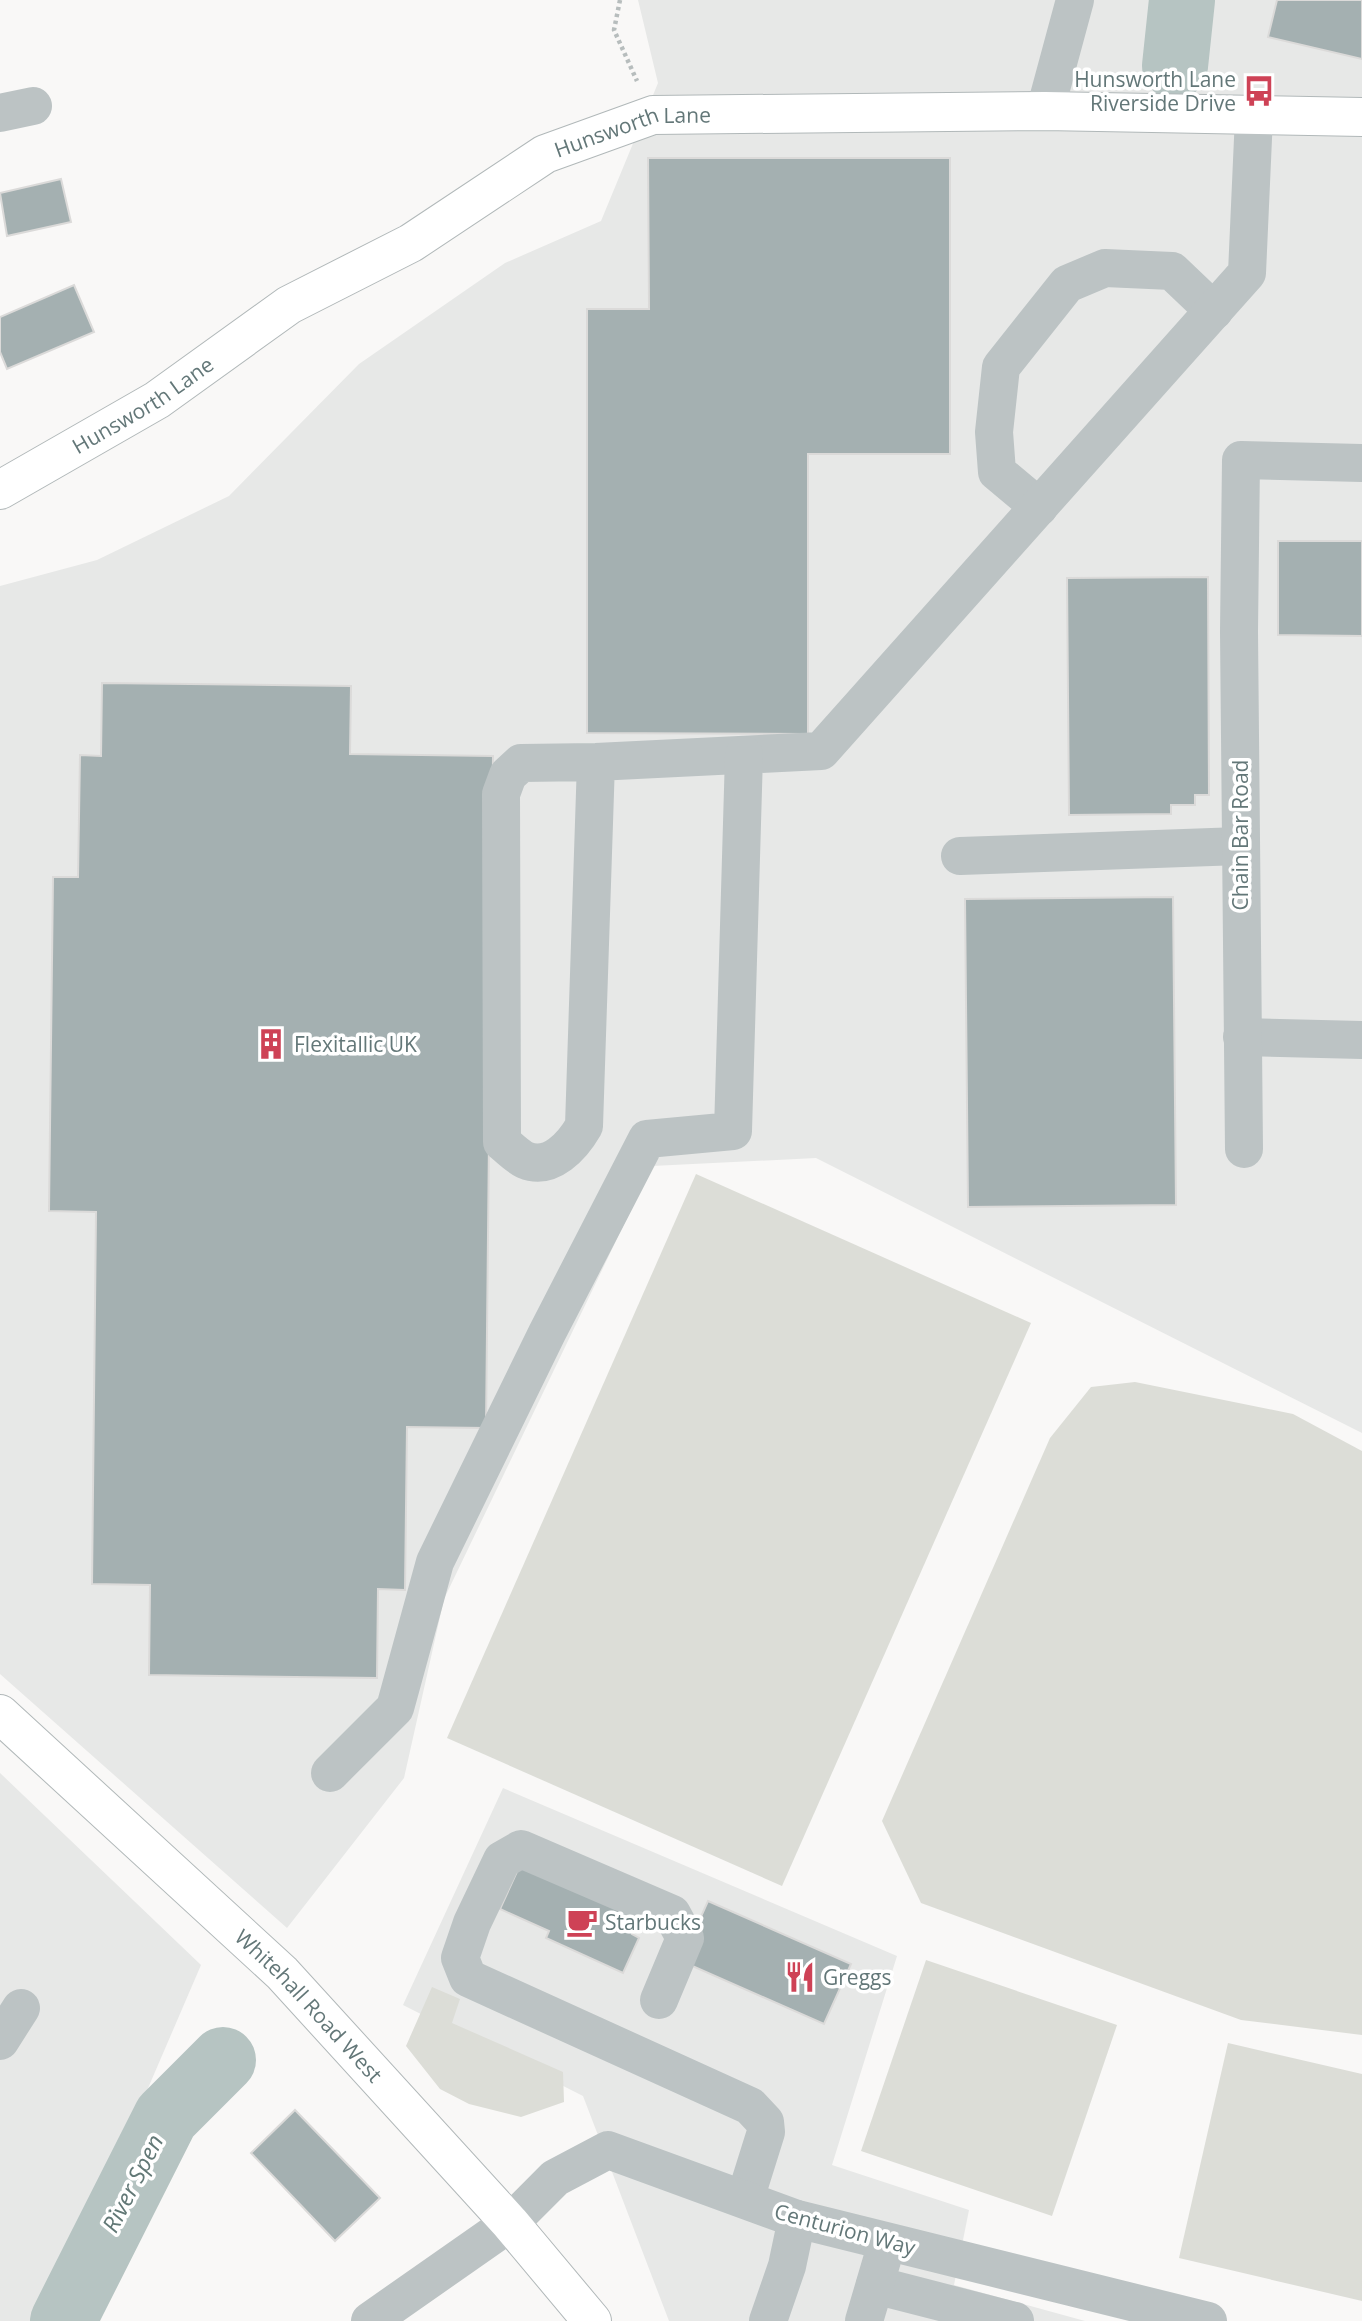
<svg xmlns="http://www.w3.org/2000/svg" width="1362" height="2321" font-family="'Open Sans',sans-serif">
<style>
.built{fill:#e7e8e7}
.green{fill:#dcddd7}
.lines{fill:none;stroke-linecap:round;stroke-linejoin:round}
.river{stroke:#b6c4c2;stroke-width:66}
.building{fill:#a4b0b1;stroke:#dbdad9;stroke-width:2}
.major-casing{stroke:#b1b8b9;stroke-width:40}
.path{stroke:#b7bdbd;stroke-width:4.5;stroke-dasharray:3.5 3.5;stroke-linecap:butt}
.minor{stroke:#bcc3c4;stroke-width:38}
.major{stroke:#fff;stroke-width:38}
.labels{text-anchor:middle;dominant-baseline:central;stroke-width:7;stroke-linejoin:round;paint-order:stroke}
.poi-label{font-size:21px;fill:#637778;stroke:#fff;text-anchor:start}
.street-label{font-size:21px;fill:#637778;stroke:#fff}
.water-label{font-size:23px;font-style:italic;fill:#627876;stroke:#fff}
</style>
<rect width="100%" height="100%" fill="#f9f8f7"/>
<!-- built -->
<g class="built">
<polygon points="638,0 1362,0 1362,1433 816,1158 652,1166 444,1599 404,1778 287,1928 0,1674 0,586 97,560 229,496 359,364 505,263 601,221 658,83"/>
<polygon points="0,1773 201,1965 50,2316 54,2321 0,2321"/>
<polygon points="503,1788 897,1956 832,2165 969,2210 954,2285 1085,2321 669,2321 583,2096 403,2005"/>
</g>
<!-- green -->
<g class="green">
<polygon points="696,1174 1031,1323 782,1886 447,1738"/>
<polygon points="1135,1382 1293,1414 1362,1451 1362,2035 1241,2020 921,1903 882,1821 1050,1438 1091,1387"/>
<polygon points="926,1960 1117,2025 1052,2216 861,2151"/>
<polygon points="432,1987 460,1999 452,2023 563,2072 564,2102 521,2117 469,2104 440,2089 406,2046"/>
<polygon points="1228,2043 1362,2074 1362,2301 1179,2258"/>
</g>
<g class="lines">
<!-- river -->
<g class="river">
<polyline points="1175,66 1182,0"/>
<polyline points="63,2321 166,2117 223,2060"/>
</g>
</g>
<!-- building -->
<g class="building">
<polygon points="1277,0 1362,0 1362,59 1268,37"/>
<polygon points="648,158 950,158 950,454 808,454 808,734 587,733 587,309 649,309"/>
<polygon points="61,179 71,222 7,236 0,193"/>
<polygon points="74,285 94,332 7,369 0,352 0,317"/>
<polygon points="1278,541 1362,541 1362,636 1278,635"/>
<polygon points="1208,577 1209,795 1195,795 1195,805 1171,805 1171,814 1069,815 1067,578"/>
<polygon points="102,683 351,686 350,754 493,756 486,1428 407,1427 405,1590 378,1589 377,1678 149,1675 150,1585 92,1584 96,1212 49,1211 53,877 78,877 80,755 101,756"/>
<polygon points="1173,897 1176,1205 968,1207 965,899"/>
<polygon points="520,1865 642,1912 632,1934 639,1938 623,1973 546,1938 549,1931 500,1909"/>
<polygon points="708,1901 851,1964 824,2024 681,1961"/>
<polygon points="295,2110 380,2198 335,2241 251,2153"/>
</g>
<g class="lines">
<defs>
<g id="major">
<path id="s1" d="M0 490 157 400 289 305 411 243 545 154 653 115 1045 111 1362 117"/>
<path id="s2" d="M0 1714 282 1973 510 2223 592 2321"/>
</g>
</defs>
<!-- major casing -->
<use href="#major" class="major-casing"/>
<!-- path -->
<polyline class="path" points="620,0 614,30 637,81"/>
<!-- minor -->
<g class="minor">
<polyline points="1045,111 1075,0"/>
<polyline points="0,113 33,106"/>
<polyline points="1039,507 997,472 994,432 1001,367 1067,284 1105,268 1172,271 1214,311"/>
<path d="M596 762 584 1126C573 1145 551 1171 525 1160 517 1156 509 1148 502 1142L501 794 508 775 521 763 596 762 821 751 1247 273 1254 116"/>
<polyline points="960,856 1240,846"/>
<polyline points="1242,1037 1362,1040"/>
<polyline points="1244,1149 1239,632 1241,460 1362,463"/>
<polyline points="330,1773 395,1708 435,1562 547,1333 647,1139 733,1131 744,755"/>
<polyline points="659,2000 685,1938 672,1914 521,1849 502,1860 472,1923 460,1958 468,1978 750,2106 765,2122 766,2132 745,2199"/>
<polyline points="0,2041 21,2008"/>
<polyline points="875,2285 1015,2321"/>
<polyline points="370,2321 510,2223 555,2178 608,2150 797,2219 1208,2321"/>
<polyline points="768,2321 787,2266 797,2219"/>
<polyline points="864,2321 882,2260"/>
</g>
<!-- major -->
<use href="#major" class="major"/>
</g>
<!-- icons -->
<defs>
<symbol id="bus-bare" viewBox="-9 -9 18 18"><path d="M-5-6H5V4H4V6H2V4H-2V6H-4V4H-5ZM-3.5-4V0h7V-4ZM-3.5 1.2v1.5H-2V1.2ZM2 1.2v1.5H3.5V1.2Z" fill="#ce4256" stroke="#fff" stroke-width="2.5" paint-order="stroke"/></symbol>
<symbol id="building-bare" viewBox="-9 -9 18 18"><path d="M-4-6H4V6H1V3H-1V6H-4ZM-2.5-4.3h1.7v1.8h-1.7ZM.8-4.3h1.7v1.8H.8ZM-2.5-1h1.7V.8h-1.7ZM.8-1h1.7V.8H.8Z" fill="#ce4256" stroke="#fff" stroke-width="2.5" paint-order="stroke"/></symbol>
<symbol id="cafe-bare" viewBox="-9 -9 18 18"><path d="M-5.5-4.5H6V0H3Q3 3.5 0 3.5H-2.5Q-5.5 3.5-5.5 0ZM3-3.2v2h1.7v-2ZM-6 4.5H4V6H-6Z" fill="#ce4256" stroke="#fff" stroke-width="2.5" paint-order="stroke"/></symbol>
<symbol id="restaurant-bare" viewBox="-9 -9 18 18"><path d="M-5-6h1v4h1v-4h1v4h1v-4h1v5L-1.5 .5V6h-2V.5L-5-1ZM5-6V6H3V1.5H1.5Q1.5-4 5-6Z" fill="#ce4256" stroke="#fff" stroke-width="2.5" paint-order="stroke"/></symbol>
</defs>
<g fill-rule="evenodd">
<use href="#bus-bare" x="1237" y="69" width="44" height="44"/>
<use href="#building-bare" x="249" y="1022" width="44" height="44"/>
<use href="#cafe-bare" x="560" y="1900" width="44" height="44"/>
<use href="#restaurant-bare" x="778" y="1955" width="44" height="44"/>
</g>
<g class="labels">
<!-- poi labels -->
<g class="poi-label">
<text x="1236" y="79" text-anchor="end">Hunsworth Lane<tspan x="1236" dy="24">Riverside Drive</tspan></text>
<text x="294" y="1044">Flexitallic UK</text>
<text x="605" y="1922">Starbucks</text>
<text x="823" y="1977">Greggs</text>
</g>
<!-- street labels -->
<g class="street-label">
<text stroke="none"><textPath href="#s1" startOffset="733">Hunsworth Lane</textPath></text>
<text stroke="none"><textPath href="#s1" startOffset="166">Hunsworth Lane</textPath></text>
<text transform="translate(1240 835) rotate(-90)">Chain Bar Road</text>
<text stroke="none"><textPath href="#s2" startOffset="425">Whitehall Road West</textPath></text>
<text transform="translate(845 2229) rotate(15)">Centurion Way</text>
</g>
<!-- water labels -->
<g class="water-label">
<text transform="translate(132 2183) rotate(-63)">River Spen</text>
</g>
</g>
</svg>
